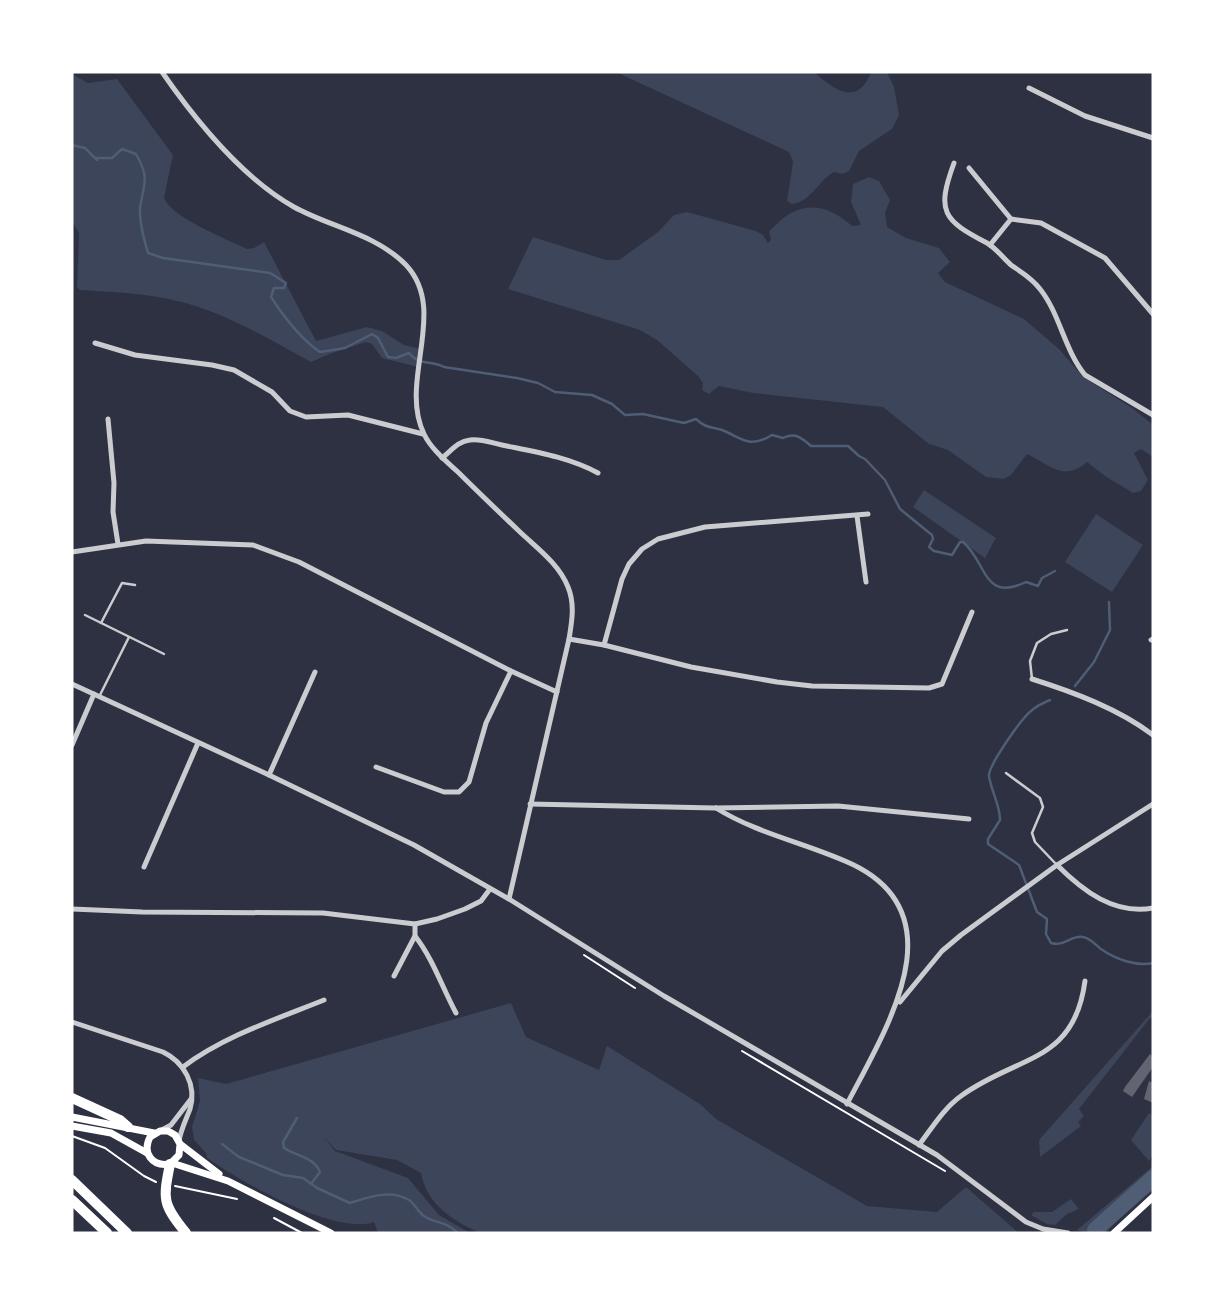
<svg xmlns="http://www.w3.org/2000/svg" width="1225" height="1305" font-family="Inter,sans-serif">
<style>
.green{fill:#3c4559}
.lines{fill:none;stroke-linecap:round;stroke-linejoin:round}
.stream{stroke:#4f5d75;stroke-width:2.5}
.river{stroke:#4f5d75;stroke-width:16}
.building{fill:#626471}
.path{stroke:#fff;stroke-width:2}
.service{stroke:#caccd0;stroke-width:2.5}
.minor{stroke:#caccd0;stroke-width:5}
.secondary{stroke:#fff;stroke-width:7}
.motorway{stroke:#fff;stroke-width:10}
</style>
<rect width="100%" height="100%" fill="#2d3142"/>
<!-- green -->
<g class="green">
<path d="M616 72H814C826 82 848 103 863 86 867 82 869 76 872 72H887L894 87 899 115 892 129 859 151 849 171 842 174 834 172C818 181 811 202 792 204L787 201 793 162 789 152Z"/>
<path d="M72 74 88 83 117 79 173 155 164 198C172 218 227 239 247 249L254 248 264 242 316 341 367 327 382 331 404 345 421 349 418 367 382 358 372 344 366 342 332 353 311 362C268 339 225 312 177 301 145 293 112 292 80 290L77 287 79 233 72 221Z"/>
<path d="M869 177 879 181 890 200 885 213 887 227 906 238 939 248 950 262 938 273 945 282 1024 319 1059 349 1083 377 1132 408 1152 424 1153 457 1141 449 1134 453 1148 480 1141 491 1133 493 1105 476 1087 462C1063 482 1052 466 1027 454L1011 475 1003 479 986 477 948 450 929 444 883 407 753 393 719 386 709 394 702 390 703 383 698 376 657 340 640 330 508 289 533 237 606 260H619L658 232 674 215 687 212 756 231 763 235 768 243 771 240 769 231C776 225 783 217 791 213 814 201 834 210 852 226L861 225 851 202 853 184Z"/>
<polygon points="924,490 996,538 985,558 913,507"/>
<polygon points="1096,514 1143,545 1112,592 1065,562"/>
<path d="M511 1003 526 1037 599 1070 607 1046 700 1104 716 1119 867 1206 937 1212 966 1187 1019 1233H480C452 1220 427 1205 421 1173L397 1160 336 1150 324 1137 335 1151 408 1178 439 1215 470 1233H378L374 1222C334 1236 240 1181 207 1158L206 1153 194 1140 192 1127 200 1101 198 1078 226 1084Z"/>
<polygon points="1153,1011 1153,1019 1150,1018 1079,1109 1084,1116 1078,1122 1081,1126 1040,1157 1039,1140"/>
<polygon points="1149,1113 1153,1115 1153,1154 1149,1161 1131,1140"/>
<polygon points="1153,1166 1153,1190 1120,1218 1105,1233 1085,1233 1077,1230"/>
<polygon points="1071,1199 1079,1209 1067,1214 1055,1225 1047,1224 1031,1215 1034,1212 1052,1212"/>
</g>
<g class="lines">
<!-- stream -->
<g class="stream">
<path d="M72 145 85 148 97 160V158H112L122 149 136 154C150 179 144 182 140 208 139 222 144 239 148 253L163 258 270 273 286 283 284 288H274L271 297C284 317 301 339 320 352L345 348 372 334 378 338 388 357 396 358 409 353C419 366 431 360 444 367L517 378 538 383 555 392 592 395 612 404 625 415 643 414 684 423 696 419C707 429 710 426 722 430 742 438 749 449 772 435L783 438C795 432 802 438 811 446H848L859 456 865 459 885 480 900 509 932 535 933 539 929 547 934 551 952 555 960 542H963C987 562 983 603 1026 582L1038 586 1042 578 1055 571"/>
<polyline points="1075,686 1094,662 1110,630 1109,602"/>
<path d="M1050 700C1043 703 1036 706 1031 711 1021 719 988 766 989 776 991 791 1000 804 1000 820L988 839V844L1019 865 1037 912 1047 919 1046 934 1051 943C1064 947 1071 935 1083 937 1090 938 1096 945 1101 949 1115 959 1137 967 1153 963"/>
<path d="M297 1118 283 1142 284 1148C296 1156 314 1157 320 1172L311 1184"/>
<path d="M222 1144 239 1157 283 1175 303 1178 317 1188 350 1203C369 1197 390 1189 409 1200 415 1204 418 1212 424 1216 436 1224 444 1220 458 1233"/>
</g>
<!-- river -->
<polyline class="river" points="1095,1230 1153,1178"/>
</g>
<!-- building -->
<g class="building">
<polygon points="1150,1054 1153,1057 1153,1067 1132,1097 1123,1091 1125,1087"/>
<polygon points="1149,1081 1153,1083 1153,1103 1144,1099"/>
</g>
<g class="lines">
<!-- path -->
<g class="path">
<polyline points="584,955 635,988"/>
<polyline points="742,1051 945,1171"/>
<polyline points="72,1136 105,1148 144,1176 156,1182"/>
<polyline points="175,1186 237,1199"/>
<polyline points="274,1218 302,1233"/>
</g>
<!-- service -->
<g class="service">
<polyline points="85,615 164,654"/>
<polyline points="101,623 122,583 135,585"/>
<polyline points="1032,679 1030,661 1037,643 1051,634 1067,630"/>
<polyline points="99,697 129,637"/>
<polyline points="1006,773 1040,798 1043,807 1032,833 1035,842 1055,863"/>
</g>
<!-- minor -->
<g class="minor">
<path d="M162 72C196 121 241 177 294 207 330 227 376 234 406 265 449 311 398 381 424 434 431 449 447 462 459 473 479 493 499 512 520 532 537 548 559 564 568 587 575 604 572 621 569 639L509 899"/>
<polyline points="1029,88 1085,116 1153,138"/>
<path d="M954 163C936 212 943 220 987 243 996 248 1003 258 1011 265 1021 272 1032 278 1040 289 1060 314 1064 349 1085 375L1153 415"/>
<polyline points="969,168 1011,219"/>
<polyline points="990,245 1011,219 1041,223 1105,258 1153,314"/>
<polyline points="95,343 135,355 212,365 234,370 272,392 290,411 306,417 348,415 423,434"/>
<polyline points="108,419 114,483 113,512 118,544"/>
<path d="M442 458C451 451 458 441 470 440 480 438 492 443 502 445 536 452 568 457 598 473"/>
<polyline points="857,516 866,582"/>
<polyline points="72,552 146,541 253,545 299,562 511,671 557,692"/>
<polyline points="569,639 604,645 691,667 777,682 812,686 929,688 942,684 972,612"/>
<polyline points="1151,640 1153,639"/>
<polyline points="604,645 622,579 629,564 642,549 658,539 705,527 868,514"/>
<path d="M1032 679C1073 692 1119 709 1153 735"/>
<polyline points="72,684 269,775 414,845 509,899 664,996 937,1155 1026,1222 1043,1229 1068,1233"/>
<polyline points="72,745 94,694"/>
<polyline points="376,767 444,792 459,792 469,782 486,723 511,671"/>
<polyline points="269,775 315,672"/>
<polyline points="530,804 715,808 838,806 969,819"/>
<path d="M716 808C756 833 802 842 845 861 962 910 887 1027 847 1104"/>
<path d="M1057 865C1083 891 1114 915 1153 908"/>
<polyline points="144,867 198,743"/>
<polyline points="72,909 142,912 323,913 415,924 437,919 465,909 481,901 490,889"/>
<path d="M415 936C433 959 442 987 456 1013"/>
<polyline points="394,976 415,936 415,924"/>
<polyline points="900,1002 942,951 961,935 1057,865 1153,804"/>
<path d="M72 1022 163 1052C184 1062 197 1085 190 1109 186 1120 181 1129 179 1141"/>
<path d="M183 1067C224 1036 277 1019 324 1000"/>
<polyline points="160,1131 171,1125 191,1099"/>
<path d="M919 1145C932 1128 944 1108 961 1096 1017 1055 1074 1064 1085 981"/>
</g>
<!-- secondary -->
<g class="secondary">
<polyline points="72,1117 154,1133"/>
<polyline points="72,1126 111,1133 147,1153"/>
<path d="M180 1144 179 1155 170 1164C152 1167 142 1153 150 1137L160 1131H168L175 1135 180 1144 219 1174"/>
<polyline points="172,1163 228,1181 331,1233"/>
<polyline points="1114,1233 1153,1197"/>
</g>
<!-- motorway -->
<g class="motorway">
<polyline points="72,1098 120,1120 128,1127"/>
<path d="M170 1164C163 1199 162 1204 186 1233"/>
<polyline points="72,1180 127,1233"/>
<polyline points="72,1200 107,1233"/>
</g>
</g>
<!-- border -->
<rect width="1225" height="1305" fill="none" stroke="#ffffff" stroke-width="147"/>
</svg>
